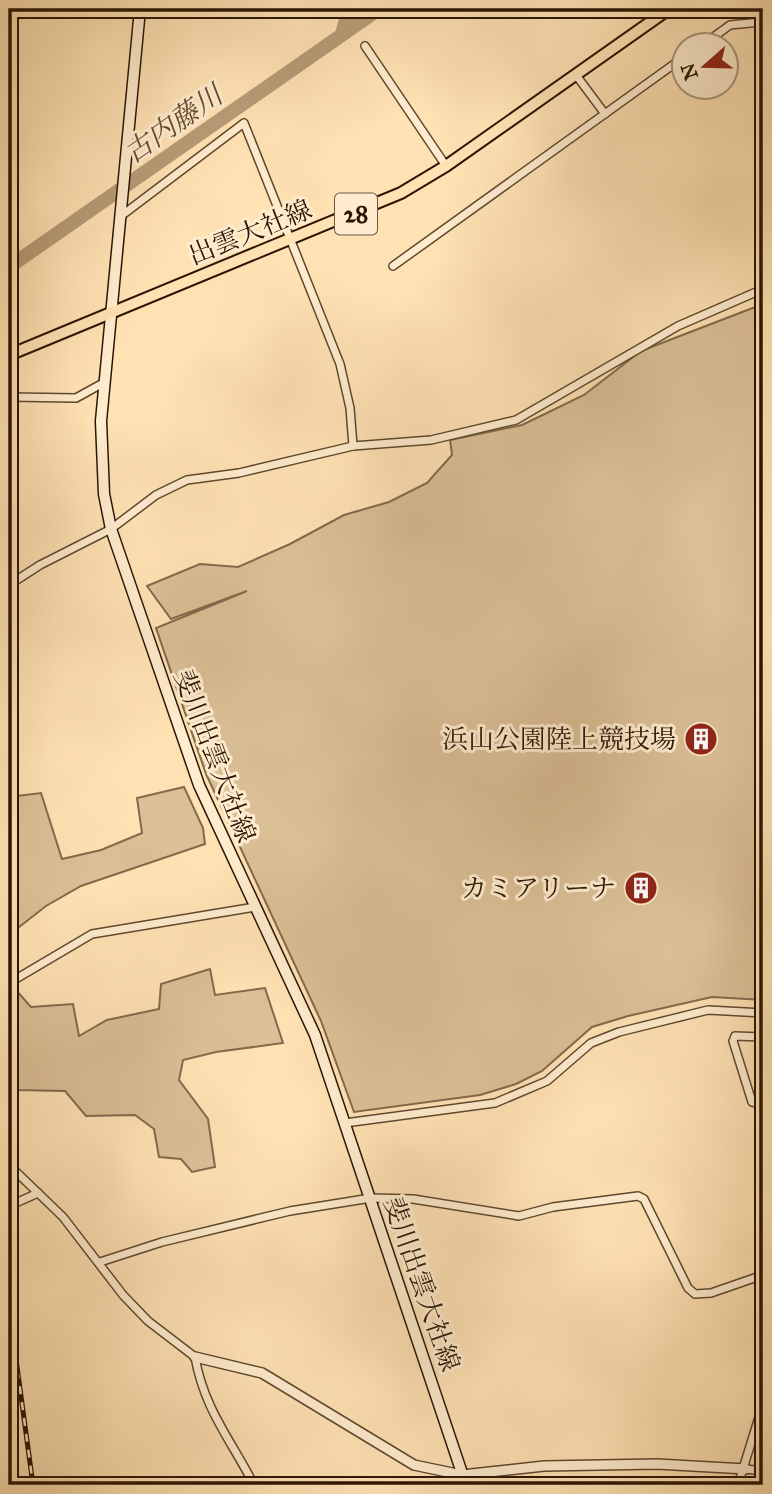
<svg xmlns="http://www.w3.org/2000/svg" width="772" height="1494" font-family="'IM FELL Great Primer','Noto Serif JP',serif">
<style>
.green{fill:#dbbf96;stroke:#826a4c;stroke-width:2}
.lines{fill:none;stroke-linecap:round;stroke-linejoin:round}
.river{stroke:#b79c77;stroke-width:14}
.minor-casing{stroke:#5f482e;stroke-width:10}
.tertiary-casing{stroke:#5f482e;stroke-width:12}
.secondary-casing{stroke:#2a1502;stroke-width:13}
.primary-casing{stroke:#2a1502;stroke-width:14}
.minor{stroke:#ffecce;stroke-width:7}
.tertiary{stroke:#ffecce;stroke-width:9}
.secondary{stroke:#ffecce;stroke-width:10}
.primary{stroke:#ffe2b4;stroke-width:10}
.rail-casing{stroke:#2a1502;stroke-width:5}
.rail{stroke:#ffecce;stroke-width:2.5;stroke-dasharray:8;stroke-linecap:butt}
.labels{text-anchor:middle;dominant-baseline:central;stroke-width:6;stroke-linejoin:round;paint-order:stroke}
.shield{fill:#ffecce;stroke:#6a563f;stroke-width:2}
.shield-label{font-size:24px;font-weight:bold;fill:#2a1502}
.street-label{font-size:26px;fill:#2a1502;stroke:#ffecce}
.poi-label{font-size:26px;fill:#2a1502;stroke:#ffecce;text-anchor:end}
.water-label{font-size:28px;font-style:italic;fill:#624b31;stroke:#ffecce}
</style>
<rect width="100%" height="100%" fill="#ffe2b4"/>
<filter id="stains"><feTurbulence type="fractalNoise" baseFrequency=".00286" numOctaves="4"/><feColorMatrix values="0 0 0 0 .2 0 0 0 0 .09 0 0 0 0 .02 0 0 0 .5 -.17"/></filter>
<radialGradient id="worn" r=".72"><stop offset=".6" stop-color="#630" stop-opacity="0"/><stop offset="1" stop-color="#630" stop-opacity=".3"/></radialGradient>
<!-- green -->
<g class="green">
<polygon points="763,304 763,1000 712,997 628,1016 592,1027 542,1071 516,1084 480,1095 354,1112 321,1021 206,774 156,628 247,591 171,619 147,586 200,564 238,567 290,544 344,515 389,502 427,483 452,455 450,440 522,425 584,395 641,351"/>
<polygon points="184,787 203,828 205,844 81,886 46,906 9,935 9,797 41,793 62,859 101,850 142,833 137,798"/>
<polygon points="210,969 215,995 265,988 283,1043 216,1052 183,1060 179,1080 208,1119 215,1167 192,1172 181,1159 159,1157 154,1129 135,1115 86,1116 65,1091 16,1090 9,1076 9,995 15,989 31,1007 73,1004 79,1036 107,1020 159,1009 161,984"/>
</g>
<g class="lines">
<!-- river -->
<g class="river">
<polyline points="342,34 349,9"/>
<polyline points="9,267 379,9"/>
</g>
<defs>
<g id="minor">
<polyline points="761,9 761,22"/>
<polyline points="365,46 446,166"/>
<polyline points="701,46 730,25 761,22 763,25"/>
<polyline points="576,75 605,114"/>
<polyline points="121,216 244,123 340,364 350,408 353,446"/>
<polyline points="393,266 684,57"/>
<polyline points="9,397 76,398 105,382"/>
<polyline points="9,585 40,565 111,529 156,495 187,480 239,473 353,446 431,440 516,420 678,326 763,289"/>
<polyline points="9,983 92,934 255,907"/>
<polyline points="763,1037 735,1036 733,1041 752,1102 763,1104"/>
<polyline points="345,1123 495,1103 547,1081 591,1043 619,1032 708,1010 763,1013"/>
<path d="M9 1165 63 1217 123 1295 148 1321 195 1357C204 1409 231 1440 254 1485"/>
<polyline points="9,1206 38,1193"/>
<polyline points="100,1262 162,1242 290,1211 371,1198 413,1199 519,1216 553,1207 638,1196 644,1199 688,1288 695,1294 711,1293 763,1275"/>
<polyline points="746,1469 763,1471"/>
<polyline points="738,1485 763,1404"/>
</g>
<polyline id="tertiary" points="195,1357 262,1373 414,1465 462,1475 544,1466 657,1464 746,1469"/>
<polyline id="secondary" points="140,9 101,421 104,494 111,529 199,785 315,1035 466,1485"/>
<polyline id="primary" points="9,355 401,193 446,166 669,9"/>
</defs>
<!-- minor casing -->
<use href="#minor" class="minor-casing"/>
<!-- tertiary casing -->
<use href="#tertiary" class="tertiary-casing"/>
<!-- secondary casing -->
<use href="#secondary" class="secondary-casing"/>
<!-- primary casing -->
<use href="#primary" class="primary-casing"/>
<!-- minor -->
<use href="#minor" class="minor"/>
<!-- tertiary -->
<use href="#tertiary" class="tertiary"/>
<!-- secondary -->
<use href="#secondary" class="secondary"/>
<!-- primary -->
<use href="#primary" class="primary"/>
<defs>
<polyline id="rail" points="9,1307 33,1485"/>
</defs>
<!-- rail casing -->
<use href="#rail" class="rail-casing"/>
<!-- rail -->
<use href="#rail" class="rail"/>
</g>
<!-- icons -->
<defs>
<symbol id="building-disc" viewBox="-11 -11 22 22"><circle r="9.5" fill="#8f2418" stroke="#ffecce"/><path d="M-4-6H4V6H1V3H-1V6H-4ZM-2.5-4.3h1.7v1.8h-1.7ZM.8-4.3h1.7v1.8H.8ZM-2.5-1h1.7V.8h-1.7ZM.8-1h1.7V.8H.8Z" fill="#fff"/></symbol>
</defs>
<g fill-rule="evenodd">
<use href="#building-disc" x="682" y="720" width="38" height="38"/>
<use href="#building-disc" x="622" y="869" width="38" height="38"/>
</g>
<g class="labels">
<!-- shield labels -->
<rect class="shield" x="335" y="193.5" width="42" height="41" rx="5"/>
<g class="shield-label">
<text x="356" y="214">28</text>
</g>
<!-- street labels -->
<g class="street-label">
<text transform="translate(250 232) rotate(-22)">出雲大社線</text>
<text transform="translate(215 756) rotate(69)">斐川出雲大社線</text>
<text transform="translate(422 1284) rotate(71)">斐川出雲大社線</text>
</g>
<!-- poi labels -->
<g class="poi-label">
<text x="676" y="739">浜山公園陸上競技場</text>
<text x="616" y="888">カミアリーナ</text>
</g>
<!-- water labels -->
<g class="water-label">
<text transform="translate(173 124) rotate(-35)">古内藤川</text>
</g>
</g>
<!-- margin -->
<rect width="772" height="1494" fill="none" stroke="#ffe2b4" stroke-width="35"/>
<rect x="10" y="10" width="751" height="1473" fill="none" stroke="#2a1502" stroke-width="3.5"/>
<rect x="18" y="18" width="737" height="1459" fill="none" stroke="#2a1502" stroke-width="2"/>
<!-- north arrow -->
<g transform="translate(705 66) rotate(250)"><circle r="33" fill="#ffecce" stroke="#aa967c" stroke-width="2"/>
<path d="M0-5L12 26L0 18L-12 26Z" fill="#8f2418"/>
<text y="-10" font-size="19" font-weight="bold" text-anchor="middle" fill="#2a1502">N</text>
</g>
<rect width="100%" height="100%" filter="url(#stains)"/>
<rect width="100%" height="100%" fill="url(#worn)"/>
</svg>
